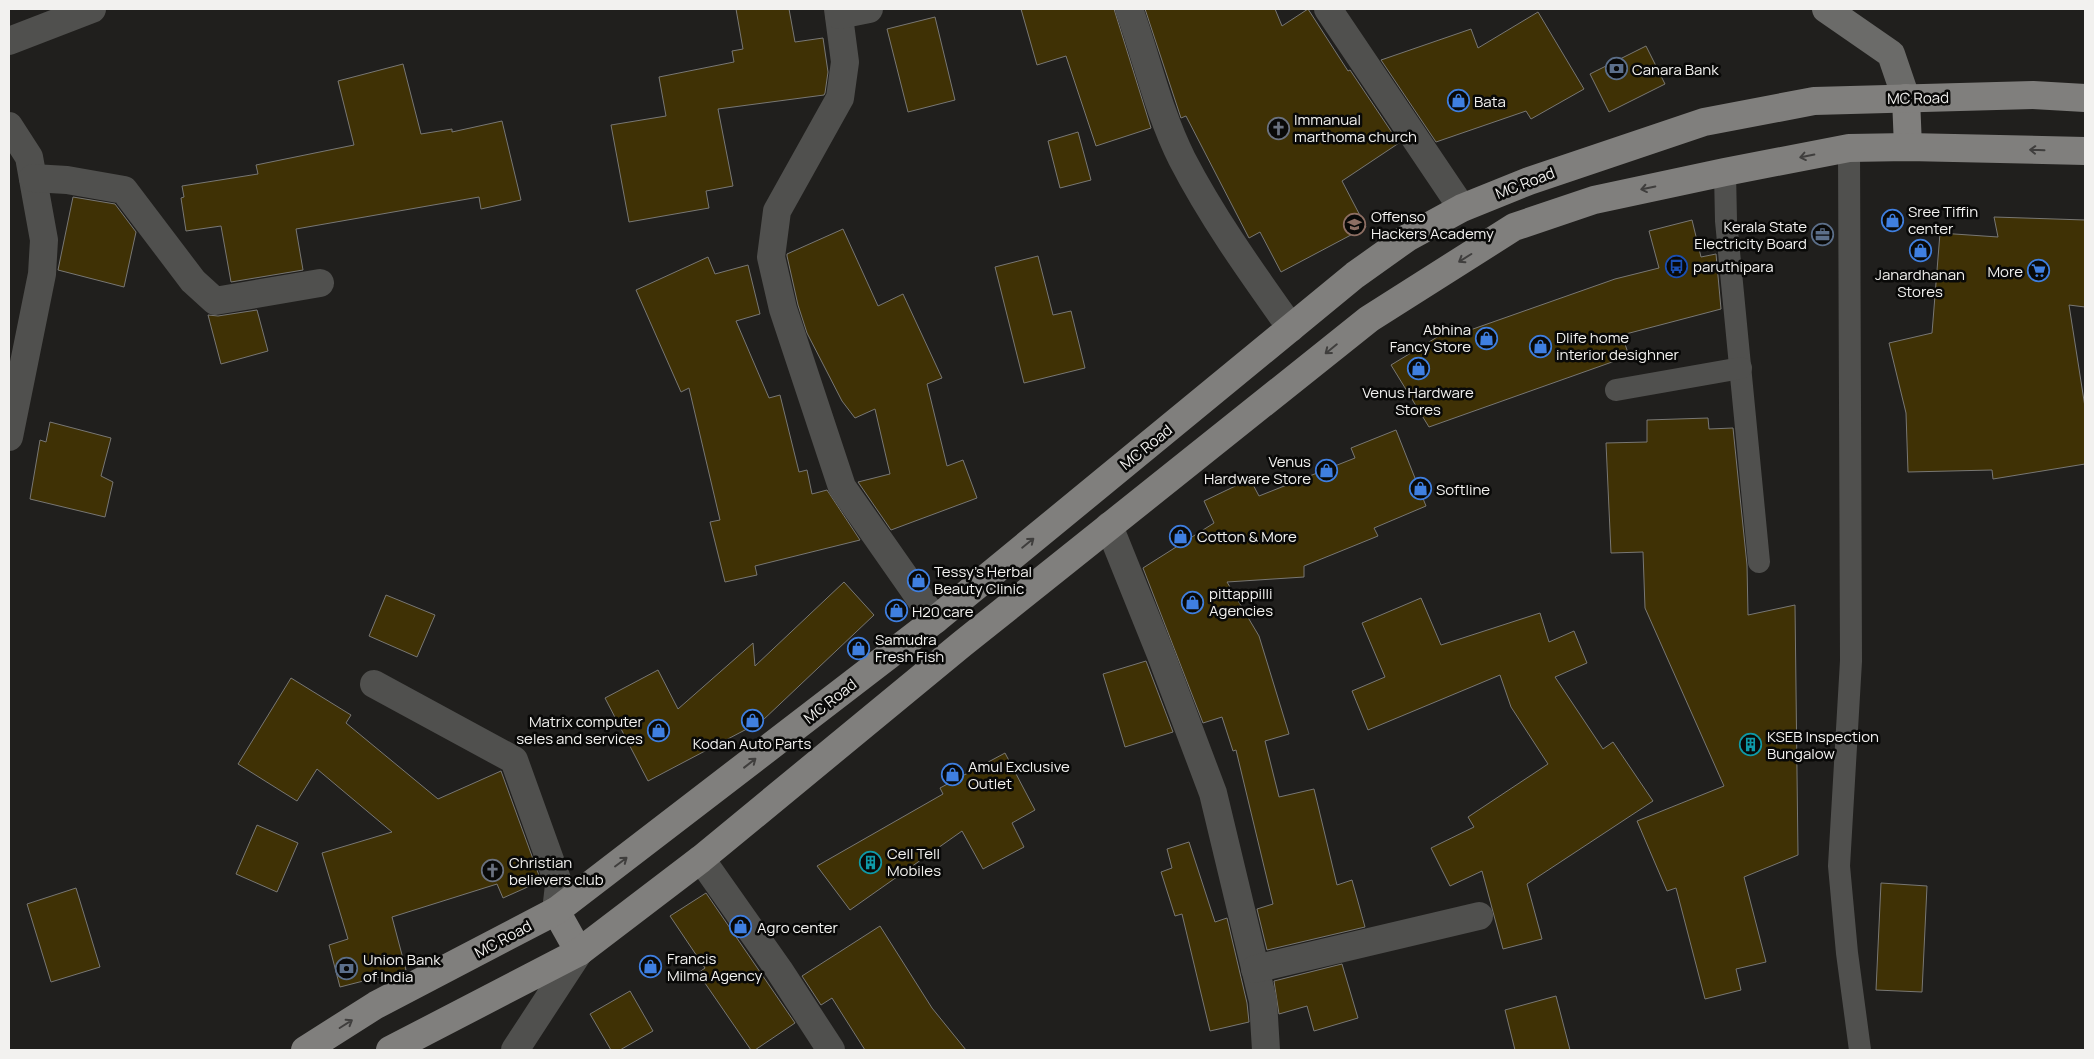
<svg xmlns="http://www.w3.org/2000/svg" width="2094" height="1059" font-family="Manrope,sans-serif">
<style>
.building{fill:#3f3105;stroke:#787774}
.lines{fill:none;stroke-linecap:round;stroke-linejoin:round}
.lane{stroke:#50504e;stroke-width:22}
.street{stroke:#50504e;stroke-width:28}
.secondary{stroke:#6b6b69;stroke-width:28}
.primary{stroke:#807f7d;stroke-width:28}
.oneway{stroke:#3f3e3d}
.labels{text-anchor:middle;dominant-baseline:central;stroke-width:5;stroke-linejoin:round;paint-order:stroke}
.poi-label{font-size:15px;fill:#f2f1ef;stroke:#090908;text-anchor:start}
.street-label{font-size:15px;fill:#f2f1ef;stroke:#090908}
</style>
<rect width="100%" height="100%" fill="#201f1d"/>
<!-- building -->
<g class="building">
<polygon points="736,9 789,9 795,42 823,38 828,72 825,93 824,95 718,109 733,186 706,191 709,208 629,222 611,125 666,116 659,77 734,62 732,51 743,49"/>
<polygon points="1021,9 1114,9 1151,128 1096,146 1066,56 1037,65"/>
<polygon points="1145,9 1275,9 1282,26 1308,9 1348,71 1350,70 1399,143 1342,181 1366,227 1281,272 1260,232 1249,238 1186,116 1181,118"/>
<polygon points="1538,12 1584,89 1531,119 1526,111 1436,142 1381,60 1471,29 1478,48"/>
<polygon points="935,17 955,100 908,112 887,29"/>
<polygon points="1646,46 1665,84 1609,112 1590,74"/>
<polygon points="403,64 421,134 452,129 452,132 502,121 521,200 481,209 479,197 296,229 303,270 231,282 221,226 186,231 181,198 184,197 182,186 258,174 256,165 354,145 338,81"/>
<polygon points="1078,132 1091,180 1060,188 1048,141"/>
<polygon points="73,197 115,204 136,232 124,287 58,270"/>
<polygon points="1994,217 2085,220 2085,307 2069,305 2085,407 2085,464 1993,479 1992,470 1908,472 1906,413 1889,343 1932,333 1940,233 1998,237"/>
<polygon points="1692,220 1701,257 1716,254 1721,309 1622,335 1629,356 1429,427 1391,365 1452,328 1456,335 1615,279 1659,268 1649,231"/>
<polygon points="843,229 878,306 903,294 942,378 927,384 947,466 963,460 977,498 891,530 858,482 890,474 875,409 855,418 842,401 807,333 798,305 787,256 787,254"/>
<polygon points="1038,256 1053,315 1071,311 1085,368 1024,383 995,267"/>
<polygon points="708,257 715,274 748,265 760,314 736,321 769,398 780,395 799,472 807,470 812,494 827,490 860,540 755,566 757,575 725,582 710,522 720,520 689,388 681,392 636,290"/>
<polygon points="257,310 268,351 221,364 208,315 218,316"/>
<polygon points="1708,418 1709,429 1733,428 1747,565 1748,615 1795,605 1798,855 1744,877 1766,962 1736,969 1741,990 1705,999 1676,888 1667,891 1637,821 1724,786 1645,608 1643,552 1611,553 1606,443 1647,442 1647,420"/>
<polygon points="50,422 111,438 101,476 113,482 105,517 30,499 40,440 46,442"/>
<polygon points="1396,430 1426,506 1374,528 1378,536 1304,566 1304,577 1227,582 1259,636 1289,734 1265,741 1279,797 1314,789 1337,885 1352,880 1365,927 1267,950 1257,909 1273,904 1236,750 1233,751 1222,717 1203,723 1143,568 1214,523 1204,501 1250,479 1259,496 1355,458 1351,448"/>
<polygon points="844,582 874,615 762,721 648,781 605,698 658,670 678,709 753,643 755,666"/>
<polygon points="386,595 435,615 417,657 369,636"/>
<polygon points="1421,598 1441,645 1540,613 1549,642 1574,631 1587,663 1555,677 1603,749 1613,742 1653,801 1527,884 1542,939 1503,949 1482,871 1450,886 1431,848 1474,827 1468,817 1548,764 1511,707 1500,675 1368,730 1352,691 1385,677 1362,623"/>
<polygon points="1146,661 1173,732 1125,747 1103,674"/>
<polygon points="291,678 351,715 346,723 438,799 501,771 541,881 503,898 497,884 392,917 406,970 340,987 329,945 348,939 322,853 392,832 317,769 297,801 238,764"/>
<polygon points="1005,753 1035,810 1012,823 1024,847 983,869 962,831 850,910 817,866 943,794 940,788"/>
<polygon points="257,825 298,843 277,892 236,874"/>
<polygon points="1189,842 1215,922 1227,918 1247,1003 1249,1022 1210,1031 1182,914 1175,916 1161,872 1172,868 1167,849"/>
<polygon points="1881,883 1927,886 1922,992 1876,990"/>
<polygon points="76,888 100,967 51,982 27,904"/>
<polygon points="706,893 795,1023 755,1050 751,1050 698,973 705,968 670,916"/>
<polygon points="880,926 932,1008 966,1050 865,1050 832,998 821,1005 802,976"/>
<polygon points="1342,964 1358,1018 1314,1031 1307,1006 1279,1014 1274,981"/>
<polygon points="630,991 653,1031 620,1050 611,1050 590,1014"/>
<polygon points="1556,996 1570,1050 1515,1050 1505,1010"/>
</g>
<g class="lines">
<!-- lane -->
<g class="lane">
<polyline points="1849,148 1851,661 1839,866 1847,953 1860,1050"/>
<polyline points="1725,172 1726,221 1759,562"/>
<polyline points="1616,390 1741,368"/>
</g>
<!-- street -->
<g class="street">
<polyline points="838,9 845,62 840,98 777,211 771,257 783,309 842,487 935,620"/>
<path d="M1129 9C1147 59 1158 111 1182 159 1213 219 1252 273 1291 328"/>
<polyline points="1328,9 1462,208"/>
<polyline points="839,15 869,9"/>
<polyline points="9,41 92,9"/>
<polyline points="9,126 29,157 44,240 42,274 9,437"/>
<polyline points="33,178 67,180 124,190 193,281 215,301 320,283"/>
<polyline points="1109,526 1161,655 1213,793 1263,1001 1266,1050"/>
<polyline points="374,684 514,760 559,885 556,911"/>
<polyline points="701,859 779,970 831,1050"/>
<polyline points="1255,969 1479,916"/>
<polyline points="515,1050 579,952"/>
</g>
<!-- secondary -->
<polyline class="secondary" points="1826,9 1891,54 1906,98"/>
<!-- primary -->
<g class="primary">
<polyline points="1906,98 1908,147"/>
<polyline points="556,911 579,952"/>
<polyline points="305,1050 376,1005 556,911 935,620 1355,275 1407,238 1462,208 1529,181 1704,122 1814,101 2033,95 2085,98"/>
<polyline points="390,1050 579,952 701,859 962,644 1369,319 1514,227 1594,200 1725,172 1849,148 1908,147 2085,151"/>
</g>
</g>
<!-- one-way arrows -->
<defs><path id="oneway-shaft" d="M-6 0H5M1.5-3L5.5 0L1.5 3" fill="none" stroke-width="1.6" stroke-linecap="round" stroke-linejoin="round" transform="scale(1.25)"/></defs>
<g class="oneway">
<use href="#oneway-shaft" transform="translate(2037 150) rotate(-178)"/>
<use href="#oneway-shaft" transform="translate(1807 156) rotate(169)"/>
<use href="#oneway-shaft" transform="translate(1648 188) rotate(168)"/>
<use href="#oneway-shaft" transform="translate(1465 258) rotate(148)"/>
<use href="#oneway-shaft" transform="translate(1331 349) rotate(141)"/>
<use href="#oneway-shaft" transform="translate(1028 543) rotate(-39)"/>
<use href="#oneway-shaft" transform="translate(750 763) rotate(-38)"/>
<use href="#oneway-shaft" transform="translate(621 862) rotate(-37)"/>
<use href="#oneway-shaft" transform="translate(346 1024) rotate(-32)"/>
</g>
<!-- icons -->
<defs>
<symbol id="bank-ring" viewBox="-11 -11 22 22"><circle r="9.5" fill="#090908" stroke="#5c6f8a" stroke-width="1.5"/><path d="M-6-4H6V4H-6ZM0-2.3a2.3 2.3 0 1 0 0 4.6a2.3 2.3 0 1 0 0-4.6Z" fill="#5c6f8a"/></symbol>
<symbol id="shop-ring" viewBox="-11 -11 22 22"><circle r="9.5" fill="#090908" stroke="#3f7fe0" stroke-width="1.5"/><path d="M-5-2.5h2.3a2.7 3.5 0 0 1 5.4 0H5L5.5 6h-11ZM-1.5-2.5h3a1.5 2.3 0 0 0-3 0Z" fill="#3f7fe0"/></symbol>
<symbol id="church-ring" viewBox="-11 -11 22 22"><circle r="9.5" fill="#090908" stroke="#6b7280" stroke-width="1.5"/><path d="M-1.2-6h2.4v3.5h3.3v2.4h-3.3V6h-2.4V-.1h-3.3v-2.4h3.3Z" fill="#6b7280"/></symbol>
<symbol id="university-ring" viewBox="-11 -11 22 22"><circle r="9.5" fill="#090908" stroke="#8d6e63" stroke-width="1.5"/><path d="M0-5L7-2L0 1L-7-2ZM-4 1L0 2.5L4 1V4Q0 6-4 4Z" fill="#8d6e63"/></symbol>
<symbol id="office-ring" viewBox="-11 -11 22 22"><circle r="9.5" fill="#090908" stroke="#5c6f8a" stroke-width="1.5"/><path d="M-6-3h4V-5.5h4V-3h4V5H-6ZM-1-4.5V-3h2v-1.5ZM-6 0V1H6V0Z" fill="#5c6f8a"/></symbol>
<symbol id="bus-ring" viewBox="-11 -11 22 22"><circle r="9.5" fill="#090908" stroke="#1a4fb4" stroke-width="1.5"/><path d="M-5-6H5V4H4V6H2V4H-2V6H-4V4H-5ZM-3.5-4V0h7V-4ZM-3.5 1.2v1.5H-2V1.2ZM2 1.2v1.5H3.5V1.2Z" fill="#1a4fb4"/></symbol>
<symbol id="supermarket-ring" viewBox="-11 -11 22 22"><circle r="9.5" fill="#090908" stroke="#3f7fe0" stroke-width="1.5"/><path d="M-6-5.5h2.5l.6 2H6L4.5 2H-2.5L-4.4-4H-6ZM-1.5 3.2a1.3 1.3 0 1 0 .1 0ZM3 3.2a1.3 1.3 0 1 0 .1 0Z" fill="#3f7fe0"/></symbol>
<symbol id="building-ring" viewBox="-11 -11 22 22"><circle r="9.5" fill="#090908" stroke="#0f9aa8" stroke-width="1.5"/><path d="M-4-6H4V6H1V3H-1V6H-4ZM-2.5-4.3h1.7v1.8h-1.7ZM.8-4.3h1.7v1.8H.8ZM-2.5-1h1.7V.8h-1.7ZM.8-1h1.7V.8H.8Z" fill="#0f9aa8"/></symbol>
</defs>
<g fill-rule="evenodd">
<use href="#bank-ring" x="1604" y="56" width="25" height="25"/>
<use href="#shop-ring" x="1446" y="88" width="25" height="25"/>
<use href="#church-ring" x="1266" y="116" width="25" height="25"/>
<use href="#shop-ring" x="1880" y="208" width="25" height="25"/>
<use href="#university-ring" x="1342" y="212" width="25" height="25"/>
<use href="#office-ring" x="1810" y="222" width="25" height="25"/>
<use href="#shop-ring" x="1908" y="238" width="25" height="25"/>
<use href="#bus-ring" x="1664" y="254" width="25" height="25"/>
<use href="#supermarket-ring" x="2026" y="258" width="25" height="25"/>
<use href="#shop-ring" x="1474" y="326" width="25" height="25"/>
<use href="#shop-ring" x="1528" y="334" width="25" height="25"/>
<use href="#shop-ring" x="1406" y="356" width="25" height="25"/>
<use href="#shop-ring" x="1314" y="458" width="25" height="25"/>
<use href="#shop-ring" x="1408" y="476" width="25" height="25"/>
<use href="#shop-ring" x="1168" y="524" width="25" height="25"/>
<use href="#shop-ring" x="906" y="568" width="25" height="25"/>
<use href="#shop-ring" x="1180" y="590" width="25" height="25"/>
<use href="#shop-ring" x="884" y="598" width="25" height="25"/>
<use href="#shop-ring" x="846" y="636" width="25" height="25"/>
<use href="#shop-ring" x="740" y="708" width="25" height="25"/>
<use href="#shop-ring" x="646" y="718" width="25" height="25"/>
<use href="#building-ring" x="1738" y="732" width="25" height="25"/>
<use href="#shop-ring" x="940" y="762" width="25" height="25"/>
<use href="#building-ring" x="858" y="850" width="25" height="25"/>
<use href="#church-ring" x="480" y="858" width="25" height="25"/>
<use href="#shop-ring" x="728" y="914" width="25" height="25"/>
<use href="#shop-ring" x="638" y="954" width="25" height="25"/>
<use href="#bank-ring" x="334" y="956" width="25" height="25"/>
</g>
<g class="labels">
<!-- poi labels -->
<g class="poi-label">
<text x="1632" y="69">Canara Bank</text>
<text x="1474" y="101">Bata</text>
<text x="1294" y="119">Immanual<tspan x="1294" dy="17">marthoma church</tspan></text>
<text x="1908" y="211">Sree Tiffin<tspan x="1908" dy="17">center</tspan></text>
<text x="1371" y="216">Offenso<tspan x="1371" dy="17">Hackers Academy</tspan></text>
<text x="1807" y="226" text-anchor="end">Kerala State<tspan x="1807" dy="17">Electricity Board</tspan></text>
<text x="1693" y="266">paruthipara</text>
<text x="2023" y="271" text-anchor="end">More</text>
<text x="1920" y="274" text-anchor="middle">Janardhanan<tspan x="1920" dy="17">Stores</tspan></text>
<text x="1471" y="329" text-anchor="end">Abhina<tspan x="1471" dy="17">Fancy Store</tspan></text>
<text x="1556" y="337">Dlife home<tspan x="1556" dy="17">interior desighner</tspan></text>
<text x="1418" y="392" text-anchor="middle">Venus Hardware<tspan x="1418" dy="17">Stores</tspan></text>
<text x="1311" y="461" text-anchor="end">Venus<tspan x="1311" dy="17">Hardware Store</tspan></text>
<text x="1436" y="489">Softline</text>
<text x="1197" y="536">Cotton &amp; More</text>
<text x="934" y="571">Tessy's Herbal<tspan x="934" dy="17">Beauty Clinic</tspan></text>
<text x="1209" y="593">pittappilli<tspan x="1209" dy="17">Agencies</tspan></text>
<text x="912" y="611">H20 care</text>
<text x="875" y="639">Samudra<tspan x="875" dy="17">Fresh Fish</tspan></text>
<text x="643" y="721" text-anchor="end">Matrix computer<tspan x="643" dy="17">seles and services</tspan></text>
<text x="1767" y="736">KSEB Inspection<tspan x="1767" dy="17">Bungalow</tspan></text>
<text x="752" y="743" text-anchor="middle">Kodan Auto Parts</text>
<text x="968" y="766">Amul Exclusive<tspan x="968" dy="17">Outlet</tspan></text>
<text x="887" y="853">Cell Tell<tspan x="887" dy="17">Mobiles</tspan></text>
<text x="509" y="862">Christian<tspan x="509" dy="17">believers club</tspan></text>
<text x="757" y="927">Agro center</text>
<text x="667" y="958">Francis<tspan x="667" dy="17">Milma Agency</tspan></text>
<text x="363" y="959">Union Bank<tspan x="363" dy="17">of India</tspan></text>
</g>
<!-- street labels -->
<g class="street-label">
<text transform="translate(1918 98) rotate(-1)">MC Road</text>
<text transform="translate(1525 183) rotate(-21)">MC Road</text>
<text transform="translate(1146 447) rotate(-39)">MC Road</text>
<text transform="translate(830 701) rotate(-38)">MC Road</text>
<text transform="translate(503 939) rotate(-28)">MC Road</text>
</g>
</g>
<!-- border -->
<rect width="2094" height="1059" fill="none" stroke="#f2f1ef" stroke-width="20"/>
</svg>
